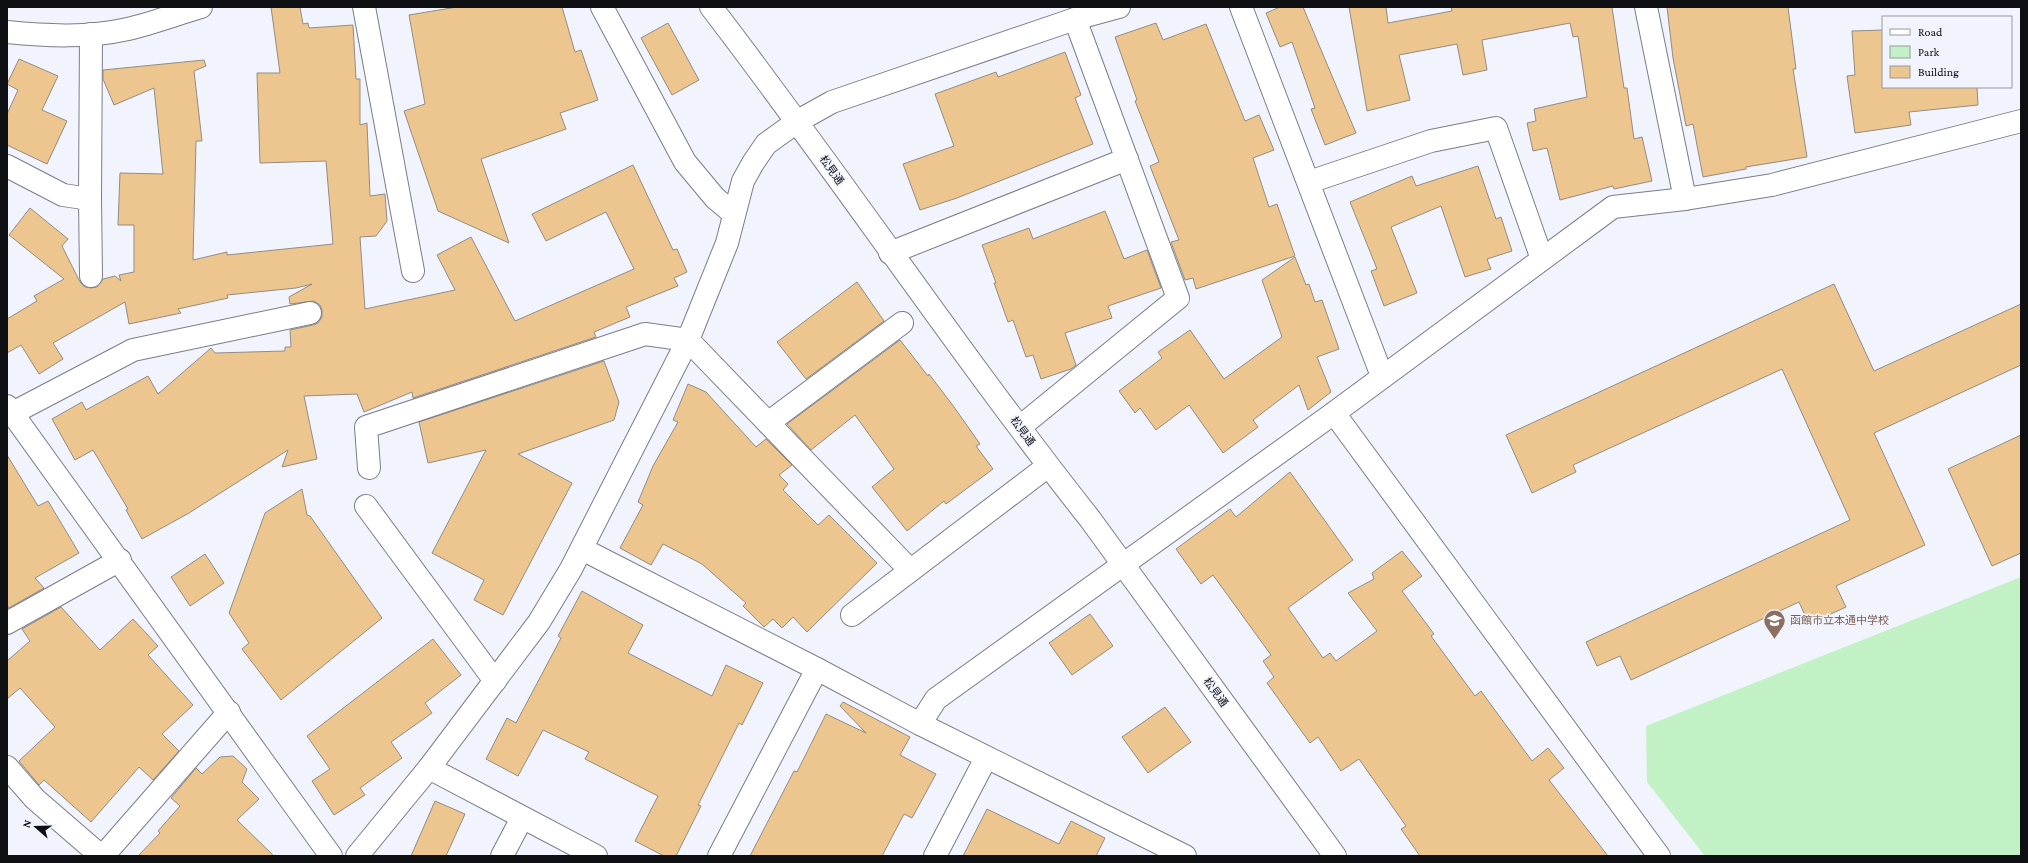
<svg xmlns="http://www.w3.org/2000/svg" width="2028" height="863" font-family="'Crimson Pro','Noto Sans JP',serif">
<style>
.park{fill:#c1f1c5}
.building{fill:#edc58e;stroke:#938c83}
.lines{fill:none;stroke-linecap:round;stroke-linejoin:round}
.minor-casing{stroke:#7b7d87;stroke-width:24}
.minor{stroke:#fff;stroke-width:22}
.labels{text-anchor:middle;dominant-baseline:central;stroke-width:3.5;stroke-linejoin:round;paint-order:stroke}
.street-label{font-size:11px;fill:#0e0f13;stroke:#f2f4fd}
.education-label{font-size:11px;fill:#785e54;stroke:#f2f4fd;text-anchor:start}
</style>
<rect width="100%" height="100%" fill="#f2f4fd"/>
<!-- park -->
<polygon class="park" points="2021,577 2021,856 1705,856 1647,782 1646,726"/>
<!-- building -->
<g class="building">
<polygon points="271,7 300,7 303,24 308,23 309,28 353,25 356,79 360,79 360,125 367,123 370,196 385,194 387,221 376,236 360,237 365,309 455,290 437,255 471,237 515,321 634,269 606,212 546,241 532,214 633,165 673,250 677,249 687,272 674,278 678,286 626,307 630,317 594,332 596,337 413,398 412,392 364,412 357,394 304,396 317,459 282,467 288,450 189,513 142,539 126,510 128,509 93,450 75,460 52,419 82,402 86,410 148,376 158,394 211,348 215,353 285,351 285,347 291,347 290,330 313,325 318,323 322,317 322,310 320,305 314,301 290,304 289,297 312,284 296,288 227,295 228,298 178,309 181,313 129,324 125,302 53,343 63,359 39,374 21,345 7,353 7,319 37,301 34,296 64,279 9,235 30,208 68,239 62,246 80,282 85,287 91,288 97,287 103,279 115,276 121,281 119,275 134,272 134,225 118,225 120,173 163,174 154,88 114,105 103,79 103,70 204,60 206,66 194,71 202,141 196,141 193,260 227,252 227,255 333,244 326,161 260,163 257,73 280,73"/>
<polygon points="457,7 562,7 575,52 581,50 598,100 560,113 566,129 481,159 509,243 438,211 404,111 425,104 409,15"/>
<polygon points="1280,7 1303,7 1356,133 1325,145 1311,109 1315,108 1292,42 1280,47 1266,13"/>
<polygon points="1349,7 1386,7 1388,23 1452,11 1451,7 1612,7 1624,88 1627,88 1634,139 1642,137 1652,181 1614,189 1613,186 1560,200 1547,148 1533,151 1527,123 1536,121 1534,109 1587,97 1578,36 1573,37 1570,23 1482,40 1487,70 1463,75 1457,44 1399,55 1410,100 1367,111"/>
<polygon points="1667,7 1788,7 1796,69 1793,69 1807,157 1746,167 1746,169 1703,177 1693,124 1686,126 1673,58"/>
<polygon points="668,23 699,80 672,95 641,38"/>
<polygon points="1156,23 1163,40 1206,24 1245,121 1259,115 1274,150 1253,158 1269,207 1277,204 1295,256 1196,289 1193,278 1185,280 1171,242 1179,240 1150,166 1159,162 1135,101 1137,100 1115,37"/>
<polygon points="1883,30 1883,87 1977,87 1978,105 1909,112 1911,125 1855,133 1847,76 1855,75 1852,31"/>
<polygon points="1065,52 1081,95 1075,98 1093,144 957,198 920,210 903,164 954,146 935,94 996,72 998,77"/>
<polygon points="19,59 58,76 42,110 67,121 47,164 7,145 7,114 18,90 7,84"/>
<polygon points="1478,166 1496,219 1501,217 1512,251 1487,259 1491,269 1465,277 1441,206 1391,227 1417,293 1384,306 1371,271 1377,269 1350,202 1412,176 1416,186"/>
<polygon points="1105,211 1124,259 1147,250 1161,288 1108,306 1112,318 1065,333 1076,365 1071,369 1041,379 1033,355 1026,357 1013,320 1008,322 994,283 996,283 982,245 1029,228 1033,239"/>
<polygon points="1295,257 1306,285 1309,284 1315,302 1322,300 1339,349 1317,357 1331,392 1308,410 1299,385 1253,420 1258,427 1223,453 1189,405 1156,430 1140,408 1135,413 1119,391 1162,358 1158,352 1190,330 1224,379 1282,337 1262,280"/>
<polygon points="857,282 884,321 806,379 777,342"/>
<polygon points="1834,284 1874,371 2021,304 2021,365 1874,433 1925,545 1836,586 1846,607 1809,624 1799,602 1631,680 1620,656 1597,666 1586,642 1850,520 1782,369 1573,465 1576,472 1532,493 1506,435"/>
<polygon points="900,340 928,376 929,374 954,407 980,444 976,446 993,469 946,504 944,501 907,531 872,487 894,469 855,415 811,450 787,424"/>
<polygon points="604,361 619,402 614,420 518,454 572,483 503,615 474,600 484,580 432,553 486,450 428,463 419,422"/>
<polygon points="688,384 706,392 756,447 766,439 792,465 779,475 788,484 783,490 818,525 829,515 877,563 807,632 793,617 782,628 773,619 764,627 743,606 746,603 702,564 663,544 651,565 620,548 643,505 638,502 653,466 678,422 673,420"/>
<polygon points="2021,435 2021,553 1992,566 1948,469"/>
<polygon points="7,455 38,506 48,501 79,553 35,578 44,588 9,608 7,605"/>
<polygon points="1290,472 1353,560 1288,608 1323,658 1330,653 1336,661 1377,631 1348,593 1374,579 1372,573 1402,551 1422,576 1402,591 1434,634 1431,636 1475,696 1481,691 1532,761 1548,748 1564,768 1549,780 1608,856 1420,856 1401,829 1406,826 1359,759 1341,771 1318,737 1310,743 1267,683 1274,677 1263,661 1271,655 1213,575 1201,584 1176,549 1230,509 1236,517"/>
<polygon points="302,489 307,515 310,516 382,618 281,700 242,649 249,643 229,613 265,513"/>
<polygon points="205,554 224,583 190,606 171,577"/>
<polygon points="582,591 643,625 628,653 712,696 726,665 763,683 742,725 739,723 698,805 701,806 676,856 664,856 635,841 658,796 585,759 589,752 543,730 518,776 486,759 507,718 516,723 561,638 558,636"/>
<polygon points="61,607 100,650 133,619 158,646 148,655 193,705 162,734 179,751 153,780 139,767 91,822 44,780 39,785 19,761 55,727 20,688 7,699 7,661 30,641 22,629"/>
<polygon points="1090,614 1113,646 1072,675 1049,643"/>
<polygon points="433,639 461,675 425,703 432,713 391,742 402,758 360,788 365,795 334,815 312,781 330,769 307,736"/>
<polygon points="843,702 910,737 900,755 936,774 912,818 904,814 882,856 750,856 794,771 797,772 826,714 866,733 840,706"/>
<polygon points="1165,707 1191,742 1148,773 1122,737"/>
<polygon points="233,756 247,769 242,782 259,799 237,820 274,856 138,856 160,833 158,831 180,806 171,798 196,768 202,774 220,757"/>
<polygon points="435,801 465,814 446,856 411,856"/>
<polygon points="987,809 1059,844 1071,821 1105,838 1096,856 963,856"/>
</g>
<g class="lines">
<defs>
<g id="minor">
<polyline points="364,7 413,271"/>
<polyline points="602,7 685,162 715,198 734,214"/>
<path d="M711 7C840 175 958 352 1090 519L1335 856"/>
<polyline points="1241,7 1382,376"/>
<polyline points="1646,7 1685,199"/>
<path d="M7 32C47 36 88 38 128 29 153 23 177 14 201 7"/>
<polyline points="91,34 90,199 91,276"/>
<polyline points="7,166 63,195 90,199"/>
<polyline points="1309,182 1431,141 1496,128 1542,259"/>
<polyline points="890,253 1127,159"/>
<polyline points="7,406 331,856"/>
<polyline points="1334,413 1659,856"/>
<polyline points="7,416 133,350 310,313"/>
<polyline points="768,423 902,323"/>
<polyline points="1020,427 1178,298 1075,19"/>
<polyline points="369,468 366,427 645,334 688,340 910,570"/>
<polyline points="366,506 495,681"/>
<polyline points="582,549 817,669 920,724 1185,856"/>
<polyline points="852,615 1048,466"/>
<polyline points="7,623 120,560"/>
<polyline points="920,724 936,699 1334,413 1613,207 1685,199 1772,185 2021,121"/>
<polyline points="7,767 35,799 101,856"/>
<polyline points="429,768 596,856"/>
<polyline points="103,856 229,712"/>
<polyline points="357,856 429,768 539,622 571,569 688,340 727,243 743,181 753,163 766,144 798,121 832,102 1075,19 1119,7"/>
<polyline points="502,856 522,818"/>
<polyline points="719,856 817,669"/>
<polyline points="935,856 986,758"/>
</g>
</defs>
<!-- minor casing -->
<use href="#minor" class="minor-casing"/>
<!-- minor -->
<use href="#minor" class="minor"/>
</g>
<!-- icons -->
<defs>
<symbol id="school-pin" viewBox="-11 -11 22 30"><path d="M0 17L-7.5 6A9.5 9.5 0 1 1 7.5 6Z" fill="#8d6e63" stroke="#f2f4fd"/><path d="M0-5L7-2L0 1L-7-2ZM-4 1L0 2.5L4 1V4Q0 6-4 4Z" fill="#fff"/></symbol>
</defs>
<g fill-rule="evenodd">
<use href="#school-pin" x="1762" y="608" width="25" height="34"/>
</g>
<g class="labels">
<!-- street labels -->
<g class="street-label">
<text transform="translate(832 170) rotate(55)">松見通</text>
<text transform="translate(1023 431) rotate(54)">松見通</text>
<text transform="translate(1216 692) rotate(54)">松見通</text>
</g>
<!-- education labels -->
<g class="education-label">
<text x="1790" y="620">函館市立本通中学校</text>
</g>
</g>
<!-- border -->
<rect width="2028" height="863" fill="none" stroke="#0e0f13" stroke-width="16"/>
<!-- legend -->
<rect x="1882" y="16" width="130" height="72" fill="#f2f4fd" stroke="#97989f"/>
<rect x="1890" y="29" width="20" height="6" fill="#ffffff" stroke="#97989f"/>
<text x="1918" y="36" font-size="12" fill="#0e0f13">Road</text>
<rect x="1890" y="46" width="20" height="12" fill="#c1f1c5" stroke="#97989f"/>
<text x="1918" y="56" font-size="12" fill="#0e0f13">Park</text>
<rect x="1890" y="66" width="20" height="12" fill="#edc58e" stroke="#97989f"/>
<text x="1918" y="76" font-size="12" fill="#0e0f13">Building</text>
<!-- north arrow -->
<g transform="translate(36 827) rotate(290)" stroke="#f2f4fd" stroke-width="3" paint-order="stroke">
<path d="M0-3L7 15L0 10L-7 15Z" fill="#0e0f13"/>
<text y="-6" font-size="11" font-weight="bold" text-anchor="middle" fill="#0e0f13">N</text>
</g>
</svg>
